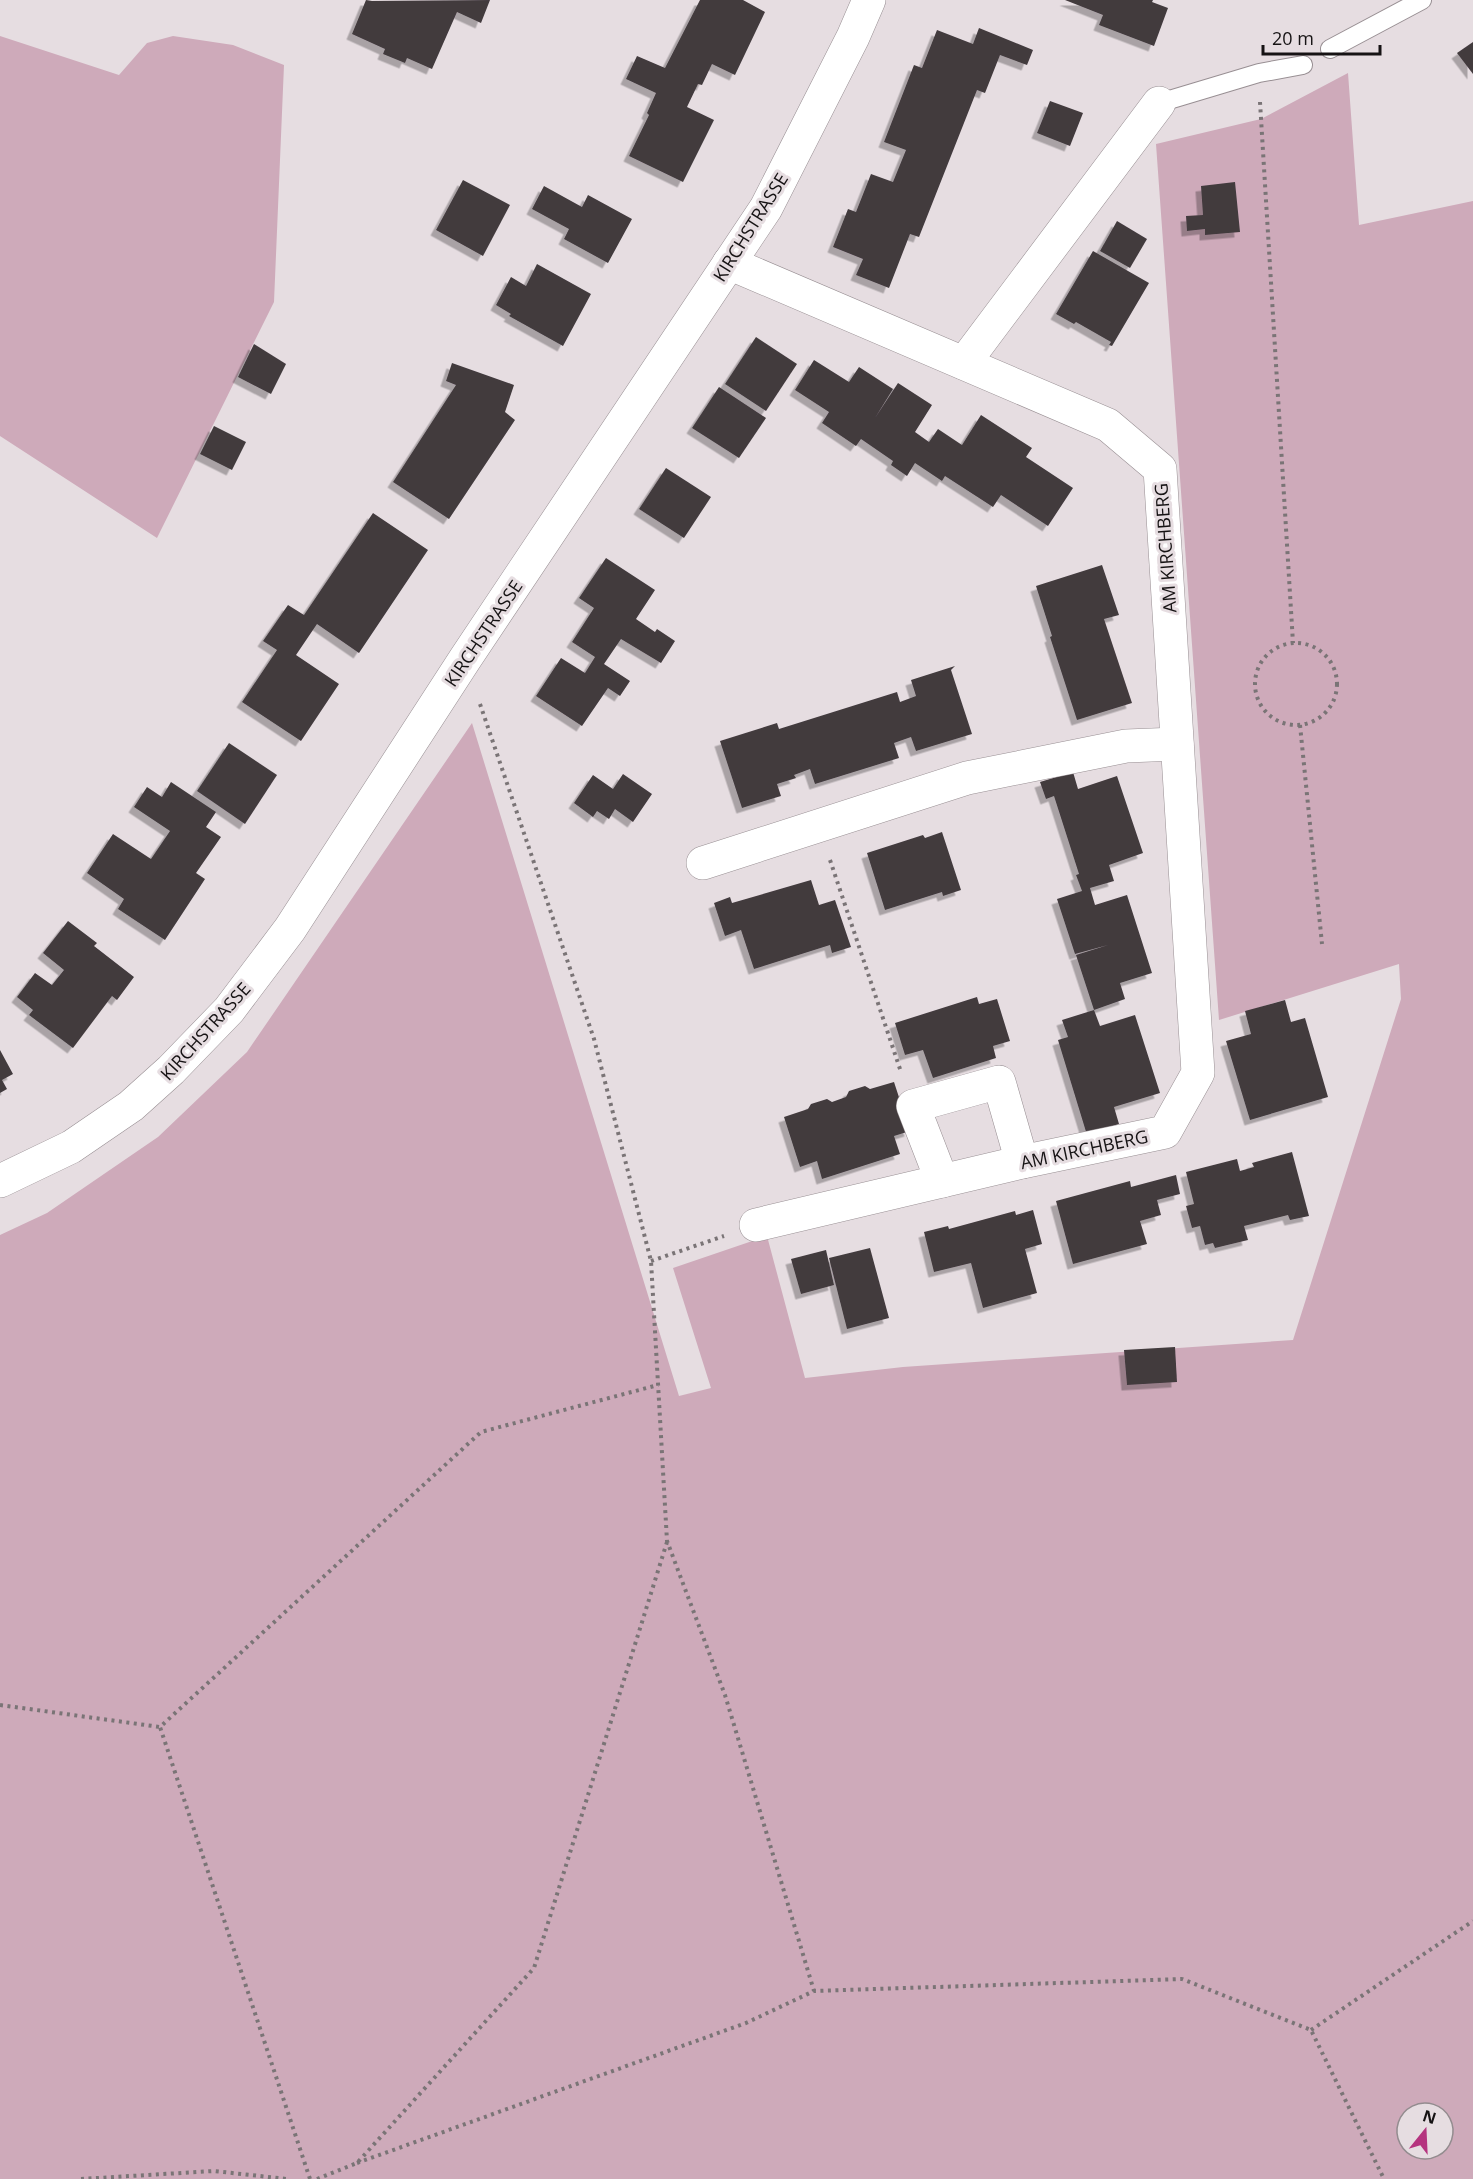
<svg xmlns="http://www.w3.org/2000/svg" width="1473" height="2179" font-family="'Open Sans',sans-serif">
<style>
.green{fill:#ceaaba;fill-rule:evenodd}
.building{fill:#423a3e;filter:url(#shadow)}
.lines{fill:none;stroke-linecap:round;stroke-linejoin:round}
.service-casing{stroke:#988f93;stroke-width:20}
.minor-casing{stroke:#988f93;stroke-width:34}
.tertiary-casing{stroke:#988f93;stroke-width:34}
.path{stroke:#7a7476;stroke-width:4;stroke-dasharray:3 4.5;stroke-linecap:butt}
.service{stroke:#fff;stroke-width:18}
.minor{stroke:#fff;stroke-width:33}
.tertiary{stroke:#fff;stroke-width:33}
.labels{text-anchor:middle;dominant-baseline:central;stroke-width:6;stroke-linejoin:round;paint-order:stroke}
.street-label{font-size:18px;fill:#161314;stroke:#e6dde1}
</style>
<defs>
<filter id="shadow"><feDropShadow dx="-5.5" dy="5.5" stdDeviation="0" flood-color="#0004"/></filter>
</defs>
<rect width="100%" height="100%" fill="#e6dde1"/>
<!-- green -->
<g class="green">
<polygon points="0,36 119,75 147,43 173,36 233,45 284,65 274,302 157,538 0,436"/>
<path d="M1348 73 1359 225 1473 201V2179H0V1235L47 1213 158 1137 247 1052 472 723 679 1396 711 1388 673 1268 767 1236 805 1378 903 1367 1293 1340 1401 999 1399 964 1219 1020 1156 144 1261 119ZM1407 2113H1443V2149H1407Z"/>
</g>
<!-- building -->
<g class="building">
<polygon points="366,0 372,1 490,0 481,23 457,12 432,69 407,58 405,63 383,54 385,49 352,34"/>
<polygon points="700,0 743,0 765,12 735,75 712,64 702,85 698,84 687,107 714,120 683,182 629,156 649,115 647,113 656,93 626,79 637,56 665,68"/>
<polygon points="1065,0 1153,0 1152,2 1168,8 1154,46 1099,25 1103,15"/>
<polygon points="979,28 1033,50 1027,65 1000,55 985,93 977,90 919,237 910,234 889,288 856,275 863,259 833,247 848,209 856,212 871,174 893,182 906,150 884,142 914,65 922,68 937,30 973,44"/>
<polygon points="1473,42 1473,74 1457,53"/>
<polygon points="1050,101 1083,113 1070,146 1037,133"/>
<polygon points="463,180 510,205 483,256 436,230"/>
<polygon points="1235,182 1240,232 1205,235 1205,229 1187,231 1186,216 1203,215 1201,186"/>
<polygon points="544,186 582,207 588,195 632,219 608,263 564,239 569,229 532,209"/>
<polygon points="1117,221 1147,239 1130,268 1100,251"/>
<polygon points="1093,251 1149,283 1112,346 1109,345 1111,342 1076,322 1074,324 1056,314"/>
<polygon points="537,264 591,294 563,346 509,316 511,314 496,305 511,277 526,286"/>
<polygon points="756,337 797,364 766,411 725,384"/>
<polygon points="254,344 286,364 271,394 238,377"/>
<polygon points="814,360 849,382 859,367 893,389 875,418 898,383 932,405 915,432 929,442 938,429 962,445 981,415 1032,448 1026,457 1073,488 1048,526 1001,495 993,507 945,476 942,481 915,463 907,476 891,465 893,461 861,439 856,446 822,423 829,412 795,390"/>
<polygon points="452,363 514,385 505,412 515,420 449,519 393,482 456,385 446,381"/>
<polygon points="719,387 766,418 739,458 692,428"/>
<polygon points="214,426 246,442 232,470 200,454"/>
<polygon points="666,468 711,497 684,538 639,509"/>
<polygon points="373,513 428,550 359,653 317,624 296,655 339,684 301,741 242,702 277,650 263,641 288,605 304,615"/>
<polygon points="606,558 655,590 636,619 655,632 657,629 675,641 661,663 621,639 604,664 630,681 620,696 608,688 582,726 536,696 561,658 585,673 595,657 572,642 594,608 579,598"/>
<polygon points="1102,565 1119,615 1104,619 1132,703 1077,720 1050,637 1052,636 1036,586"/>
<polygon points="955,666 951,670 972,734 916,751 911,737 894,743 899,758 815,784 810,769 794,775 796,778 777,784 781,796 742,808 720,741 777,723 779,729 897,692 900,702 916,696 911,680"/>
<polygon points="229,743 277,775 245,824 197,791"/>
<polygon points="1073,772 1078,789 1117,776 1143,853 1109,865 1114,881 1090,888 1095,905 1127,895 1152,973 1120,983 1125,999 1094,1010 1100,1026 1135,1015 1160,1093 1114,1107 1119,1124 1087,1135 1058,1040 1068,1037 1062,1020 1094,1010 1076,955 1108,945 1075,954 1057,899 1082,891 1076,875 1079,874 1054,796 1046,799 1040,782"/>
<polygon points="623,774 652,794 633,822 615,809 609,819 597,811 593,817 574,803 593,775 613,789"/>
<polygon points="171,782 216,812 206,827 221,837 196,873 205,879 165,940 118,909 124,899 87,873 113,834 151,859 170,831 134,807 147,787 162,797"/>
<polygon points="942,832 961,890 943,896 942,892 885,910 867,853 923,835 925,838"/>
<polygon points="811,880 819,905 835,900 851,947 832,953 830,945 754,969 741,930 725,936 714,903 730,897 732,903"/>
<polygon points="68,921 97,943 94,946 134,977 117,1000 112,996 73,1048 29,1015 33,1010 17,997 35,973 52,985 64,970 43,953"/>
<polygon points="977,997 979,1004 997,999 1010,1041 993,1046 996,1058 933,1078 923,1050 905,1055 895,1023"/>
<polygon points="1285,1000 1291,1022 1305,1018 1328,1097 1250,1120 1226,1041 1251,1034 1245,1011"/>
<polygon points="0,1050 13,1074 2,1080 7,1089 0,1093"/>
<polygon points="894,1082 910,1131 894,1136 900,1154 822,1179 817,1161 800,1167 784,1117 808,1109 811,1104 827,1099 832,1102 846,1097 849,1091 865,1086 870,1089"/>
<polygon points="1292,1152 1309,1216 1290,1220 1288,1215 1244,1226 1248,1240 1215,1248 1213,1243 1205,1245 1200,1226 1192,1228 1186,1206 1194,1204 1186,1172 1237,1159 1240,1171 1254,1167 1252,1163"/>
<polygon points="1176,1175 1180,1194 1157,1200 1161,1215 1140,1221 1147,1244 1073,1264 1056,1201 1130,1181 1131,1187"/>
<polygon points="1033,1210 1042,1244 1025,1249 1037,1293 983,1308 971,1263 934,1272 924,1232 948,1226 949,1229 1015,1211 1016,1215"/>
<polygon points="870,1248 889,1318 847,1329 829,1258"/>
<polygon points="826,1250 834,1285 801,1294 791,1259"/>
<polygon points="1175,1347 1177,1382 1127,1385 1124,1350"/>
</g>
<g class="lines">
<defs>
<g id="service">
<polyline points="1330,49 1422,0"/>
<polyline points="1159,103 1259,73 1303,65"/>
</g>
<g id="minor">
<polyline points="729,263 1108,425 1160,469 1198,1073 1165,1132 1022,1162 756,1225"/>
<polyline points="964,363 1159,103"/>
<polyline points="703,863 967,778 1126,746 1177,744"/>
<polyline points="942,1181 913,1106 999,1082 1022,1162"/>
</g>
<polyline id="tertiary" points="0,1181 71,1147 131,1106 171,1070 229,1010 290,929 465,659 766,208 853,37 869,0"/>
</defs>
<!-- service casing -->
<use href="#service" class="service-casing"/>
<!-- minor casing -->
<use href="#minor" class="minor-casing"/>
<!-- tertiary casing -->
<use href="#tertiary" class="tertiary-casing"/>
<!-- path -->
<g class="path">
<polyline points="1260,102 1293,643"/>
<circle cx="1296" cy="684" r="41"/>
<polyline points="480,704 594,1039 651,1261 667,1541 725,1695 814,1991"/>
<polyline points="1300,725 1322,944"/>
<polyline points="830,860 901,1072"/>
<polyline points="651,1261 724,1236"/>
<polyline points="0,1705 160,1727"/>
<polyline points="1311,2030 1473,1921"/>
<polyline points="357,2163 746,2023 814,1991 1182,1979 1311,2030 1384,2179"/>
<polyline points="81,2179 214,2171 287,2179"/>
<polyline points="310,2179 160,1727 481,1432 658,1385"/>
<polyline points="317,2179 357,2163 534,1968 667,1542"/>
</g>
<!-- service -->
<use href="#service" class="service"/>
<!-- minor -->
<use href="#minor" class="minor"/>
<!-- tertiary -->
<use href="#tertiary" class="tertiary"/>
</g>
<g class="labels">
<!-- street labels -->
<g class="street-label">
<text transform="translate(750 227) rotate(-58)">KIRCHSTRASSE</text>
<text transform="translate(1165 548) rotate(-94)">AM KIRCHBERG</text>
<text transform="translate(483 633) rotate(-56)">KIRCHSTRASSE</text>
<text transform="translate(205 1031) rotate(-48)">KIRCHSTRASSE</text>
<text transform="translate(1084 1149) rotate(-12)">AM KIRCHBERG</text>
</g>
</g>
<!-- north arrow -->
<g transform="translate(1425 2131) rotate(18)"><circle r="28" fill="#e6dde1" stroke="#938c8f" stroke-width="1.5"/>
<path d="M0-4.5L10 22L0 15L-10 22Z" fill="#b5347f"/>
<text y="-9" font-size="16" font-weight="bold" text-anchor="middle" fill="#161314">N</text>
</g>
<!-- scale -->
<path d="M1263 45v9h117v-9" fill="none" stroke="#161314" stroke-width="3"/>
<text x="1272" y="45" font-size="18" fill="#161314" stroke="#e6dde1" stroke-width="4.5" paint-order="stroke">20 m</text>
</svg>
